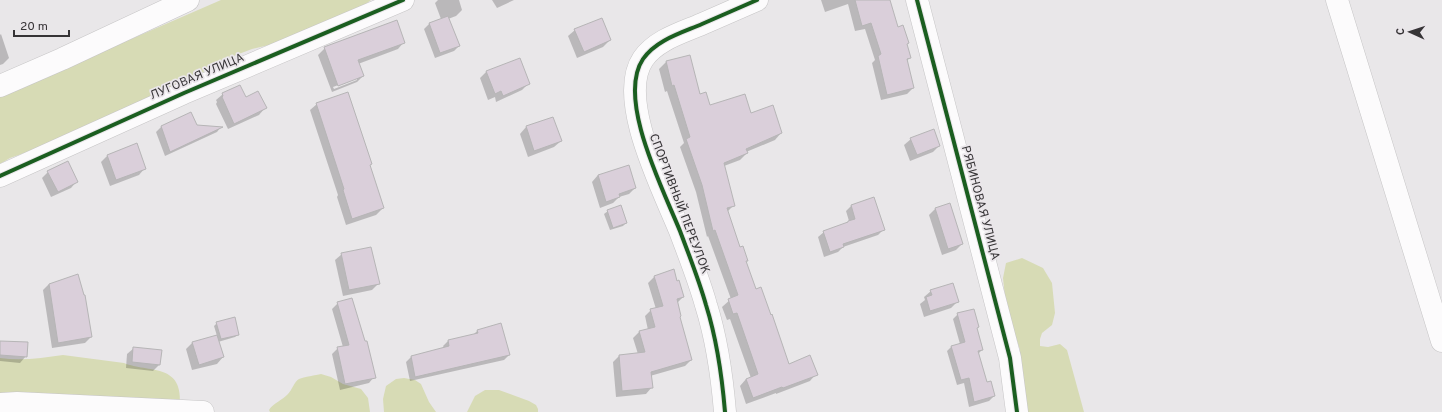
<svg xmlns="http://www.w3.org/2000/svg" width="1442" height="412" font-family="Overpass,sans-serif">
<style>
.green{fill:#d7dbb5}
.shadow{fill:#0003;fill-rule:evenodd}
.building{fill:#dacfda;stroke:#b6b5b6}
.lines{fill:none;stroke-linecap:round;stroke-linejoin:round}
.minor-casing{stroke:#c6c5c6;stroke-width:23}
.minor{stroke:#fcfbfc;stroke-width:22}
.cycleway-casing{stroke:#eae6ea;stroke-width:6}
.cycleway{stroke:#1b5e20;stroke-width:4}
.labels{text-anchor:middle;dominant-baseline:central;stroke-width:3.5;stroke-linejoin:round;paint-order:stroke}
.street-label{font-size:12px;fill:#363436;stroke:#eae6ea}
</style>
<rect width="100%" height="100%" fill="#e9e7e9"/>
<!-- green -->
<g class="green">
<polygon points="221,0 371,0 359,9 269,45 252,49 223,60 188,81 39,148 10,158 0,164 0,96"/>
<polygon points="1022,258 1043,268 1052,283 1055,313 1052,325 1042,333 1040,339 1040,346 1048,347 1060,344 1067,350 1084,412 1021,412 1020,350 1006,307 1003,278 1006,263"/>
<path d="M63 355 124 363C149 373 182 363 180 403L0 400V358C21 361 42 358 63 355Z"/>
<path d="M321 374 331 377 343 384 361 389 368 398 370 412H270L269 410C273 403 283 400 288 394 292 390 294 382 299 379 304 377 316 375 321 374Z"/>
<polygon points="404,378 415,380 421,384 429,402 436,412 384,412 383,399 386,386 396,379"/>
<polygon points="485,390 499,390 529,401 536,405 538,409 538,412 467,412 475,396"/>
</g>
<!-- shadow -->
<g class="shadow">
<polygon points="438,0 459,0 462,10 456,16 448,19 459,46 454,51 435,58 424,29 429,24 441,19 435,3"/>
<polygon points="492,0 514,0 497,8"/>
<polygon points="821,0 889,0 897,28 910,57 907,61 913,88 907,94 881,100 872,63 875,60 865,29 855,31 848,4 825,12"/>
<polygon points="575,30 610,40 603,47 577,58 568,36"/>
<polygon points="1,34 9,58 3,64 0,65 0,35"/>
<path d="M404 42 398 49 358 64 363 76 357 82 332 92 318 55 325 48ZM357 78V80L334 89 333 87Z"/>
<polygon points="689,56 700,95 709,106 751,114 781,133 775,140 746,152 747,153 740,160 724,166 734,205 727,212 740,249 747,261 745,262 756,290 788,365 816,374 810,381 776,394 776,393 746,404 740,386 746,379 751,378 730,319 727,320 722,307 731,299 708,236 707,237 696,192 680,147 684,143 667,91 665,92 659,69 666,62"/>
<polygon points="486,72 528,84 522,90 496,102 495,97 488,100 480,78"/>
<polygon points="223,94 245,98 265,108 259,115 228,129 216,104 217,102 216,100"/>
<polygon points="317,104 369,166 383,208 376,215 346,225 337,197 338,195 310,110"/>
<polygon points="191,113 196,126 220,128 217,132 165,156 156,132 161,127"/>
<polygon points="552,118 561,141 554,147 528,157 520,134 526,127"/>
<polygon points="911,139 939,146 933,152 910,161 904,145"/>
<polygon points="107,156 145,168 139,175 110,186 101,162"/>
<polygon points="48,172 77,181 71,188 51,197 42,178"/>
<polygon points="598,175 635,188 629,194 619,197 613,203 600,208 592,182"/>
<polygon points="873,198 883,230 878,235 843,247 838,252 824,257 818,237 824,232 846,224 849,221 846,211 851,206"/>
<polygon points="935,209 962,244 956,250 942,255 929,215"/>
<polygon points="608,211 626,223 623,226 610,230 604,214"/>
<polygon points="342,254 378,284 372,290 343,296 335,260"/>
<polygon points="673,270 683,297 677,303 679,317 691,360 685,366 650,376 652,387 646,394 616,397 613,362 619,356 638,354 633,338 639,332 648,330 645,316 651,310 656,309 648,283 654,277"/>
<polygon points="49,284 91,337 85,343 52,348 43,290"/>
<polygon points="931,291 957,302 951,308 924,317 920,304 925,300 924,297"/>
<polygon points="338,303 364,342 374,377 369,383 340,390 332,354 338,348 343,347 332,309"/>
<polygon points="958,314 976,329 982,350 978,354 986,384 994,396 989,401 969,407 964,383 957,385 947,351 952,346 960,344 953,319"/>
<polygon points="217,323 238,334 235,337 218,342 223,357 217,364 192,370 186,349 192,343 217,336 214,326"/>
<polygon points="478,330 509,355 504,360 410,381 406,362 411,357 444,348 443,346 448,341 473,335"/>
<polygon points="0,342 26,356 20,363 0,361"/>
<polygon points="134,348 161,351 159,365 153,371 126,368 127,354"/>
</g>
<!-- building -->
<g class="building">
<polygon points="855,0 890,0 898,27 903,25 909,43 907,44 911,58 907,59 914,88 887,95 878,56 881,54 871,23 862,26"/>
<polygon points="448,16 460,46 440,53 429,23"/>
<polygon points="602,18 611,40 584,52 574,29"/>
<polygon points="397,20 405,43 358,60 364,76 338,86 324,47"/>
<polygon points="690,55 700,94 706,92 710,105 745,94 751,113 773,105 782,133 746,149 748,153 724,163 735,206 727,208 740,247 743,246 748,261 746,261 756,289 761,287 771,315 772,314 789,364 810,355 818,375 783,388 782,387 753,398 746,379 758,374 737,313 733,314 728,299 738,295 715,230 713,231 702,185 686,139 690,137 674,85 672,86 666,61"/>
<polygon points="520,58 530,84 503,96 501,91 495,94 486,71"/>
<polygon points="240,85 246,97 258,91 267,108 234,124 222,97 223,96 222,93"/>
<polygon points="348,92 372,164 370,165 384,208 352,219 343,190 344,189 316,103"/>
<polygon points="191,112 197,125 223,127 170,152 161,126"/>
<polygon points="553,117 562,141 534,151 526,126"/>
<polygon points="934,129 940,146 917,155 910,138"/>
<polygon points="137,143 146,169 116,180 107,155"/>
<polygon points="68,161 78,182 58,192 47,171"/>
<polygon points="629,165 636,188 619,194 620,197 606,202 598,175"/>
<polygon points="874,197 885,230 843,244 844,247 830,252 823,231 848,222 848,221 855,219 851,205"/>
<polygon points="950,203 963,244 948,249 935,208"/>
<polygon points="621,205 627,223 613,228 607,210"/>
<polygon points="371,247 380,284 349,290 341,253"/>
<polygon points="674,269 677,281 679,280 684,297 677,299 681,316 680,317 692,360 651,372 653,388 622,391 619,355 645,352 639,331 655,327 650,309 663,306 654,276"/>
<polygon points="78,274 84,295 85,295 92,337 58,343 49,284"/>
<polygon points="953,283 959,302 930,311 926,297 932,295 930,290"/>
<polygon points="352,298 365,341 367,341 376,378 345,384 337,347 349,345 337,302"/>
<polygon points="974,309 979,327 977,328 983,350 978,351 987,382 991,381 995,396 974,402 969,378 961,380 951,346 965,342 957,313"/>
<polygon points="235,317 239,335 221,339 216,322"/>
<polygon points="501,323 510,355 415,377 411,356 449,346 448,340 478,333 477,330"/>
<polygon points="217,335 224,357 199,365 192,342"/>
<polygon points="0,341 28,342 27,357 0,355"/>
<polygon points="133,347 162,350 160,365 132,362"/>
</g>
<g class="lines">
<defs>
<g id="minor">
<polyline points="917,0 1010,358 1017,412"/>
<polyline points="1337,0 1442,341"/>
<polyline points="0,86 62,59 188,0"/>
<polyline points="0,176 184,93 403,0"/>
<polyline points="0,404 17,403 203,412"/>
<path d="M725 412C722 376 717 340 706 305 699 280 689 255 680 231 664 191 616 99 643 59 656 40 681 33 702 24 720 16 739 8 757 0"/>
</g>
</defs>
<!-- minor casing -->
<use href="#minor" class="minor-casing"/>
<!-- minor -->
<use href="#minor" class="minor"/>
<defs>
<g id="cycleway">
<polyline points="917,0 1010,358 1017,412"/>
<polyline points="0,176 184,93 403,0"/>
<path d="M725 412C722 376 717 340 706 305 699 280 689 255 680 231 664 191 616 99 643 59 656 40 681 33 702 24 720 16 739 8 757 0"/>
</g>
</defs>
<!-- cycleway casing -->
<use href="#cycleway" class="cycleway-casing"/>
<!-- cycleway -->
<use href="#cycleway" class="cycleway"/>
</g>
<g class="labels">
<!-- street labels -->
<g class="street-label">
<text transform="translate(197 77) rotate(-23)">ЛУГОВАЯ УЛИЦА</text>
<text transform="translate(980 203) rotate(75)">РЯБИНОВАЯ УЛИЦА</text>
<text transform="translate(679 204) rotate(69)">СПОРТИВНЫЙ ПЕРЕУЛОК</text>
</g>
</g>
<!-- north arrow -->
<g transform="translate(1410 32) rotate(273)" stroke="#eae6ea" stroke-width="3" paint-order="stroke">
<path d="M0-3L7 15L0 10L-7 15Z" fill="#363436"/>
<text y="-6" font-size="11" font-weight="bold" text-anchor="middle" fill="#363436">С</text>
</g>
<!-- scale -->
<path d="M14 30v6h55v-6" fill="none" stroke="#363436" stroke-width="2"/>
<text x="20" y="30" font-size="12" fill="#363436" stroke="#eae6ea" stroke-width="3" paint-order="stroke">20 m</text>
</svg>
